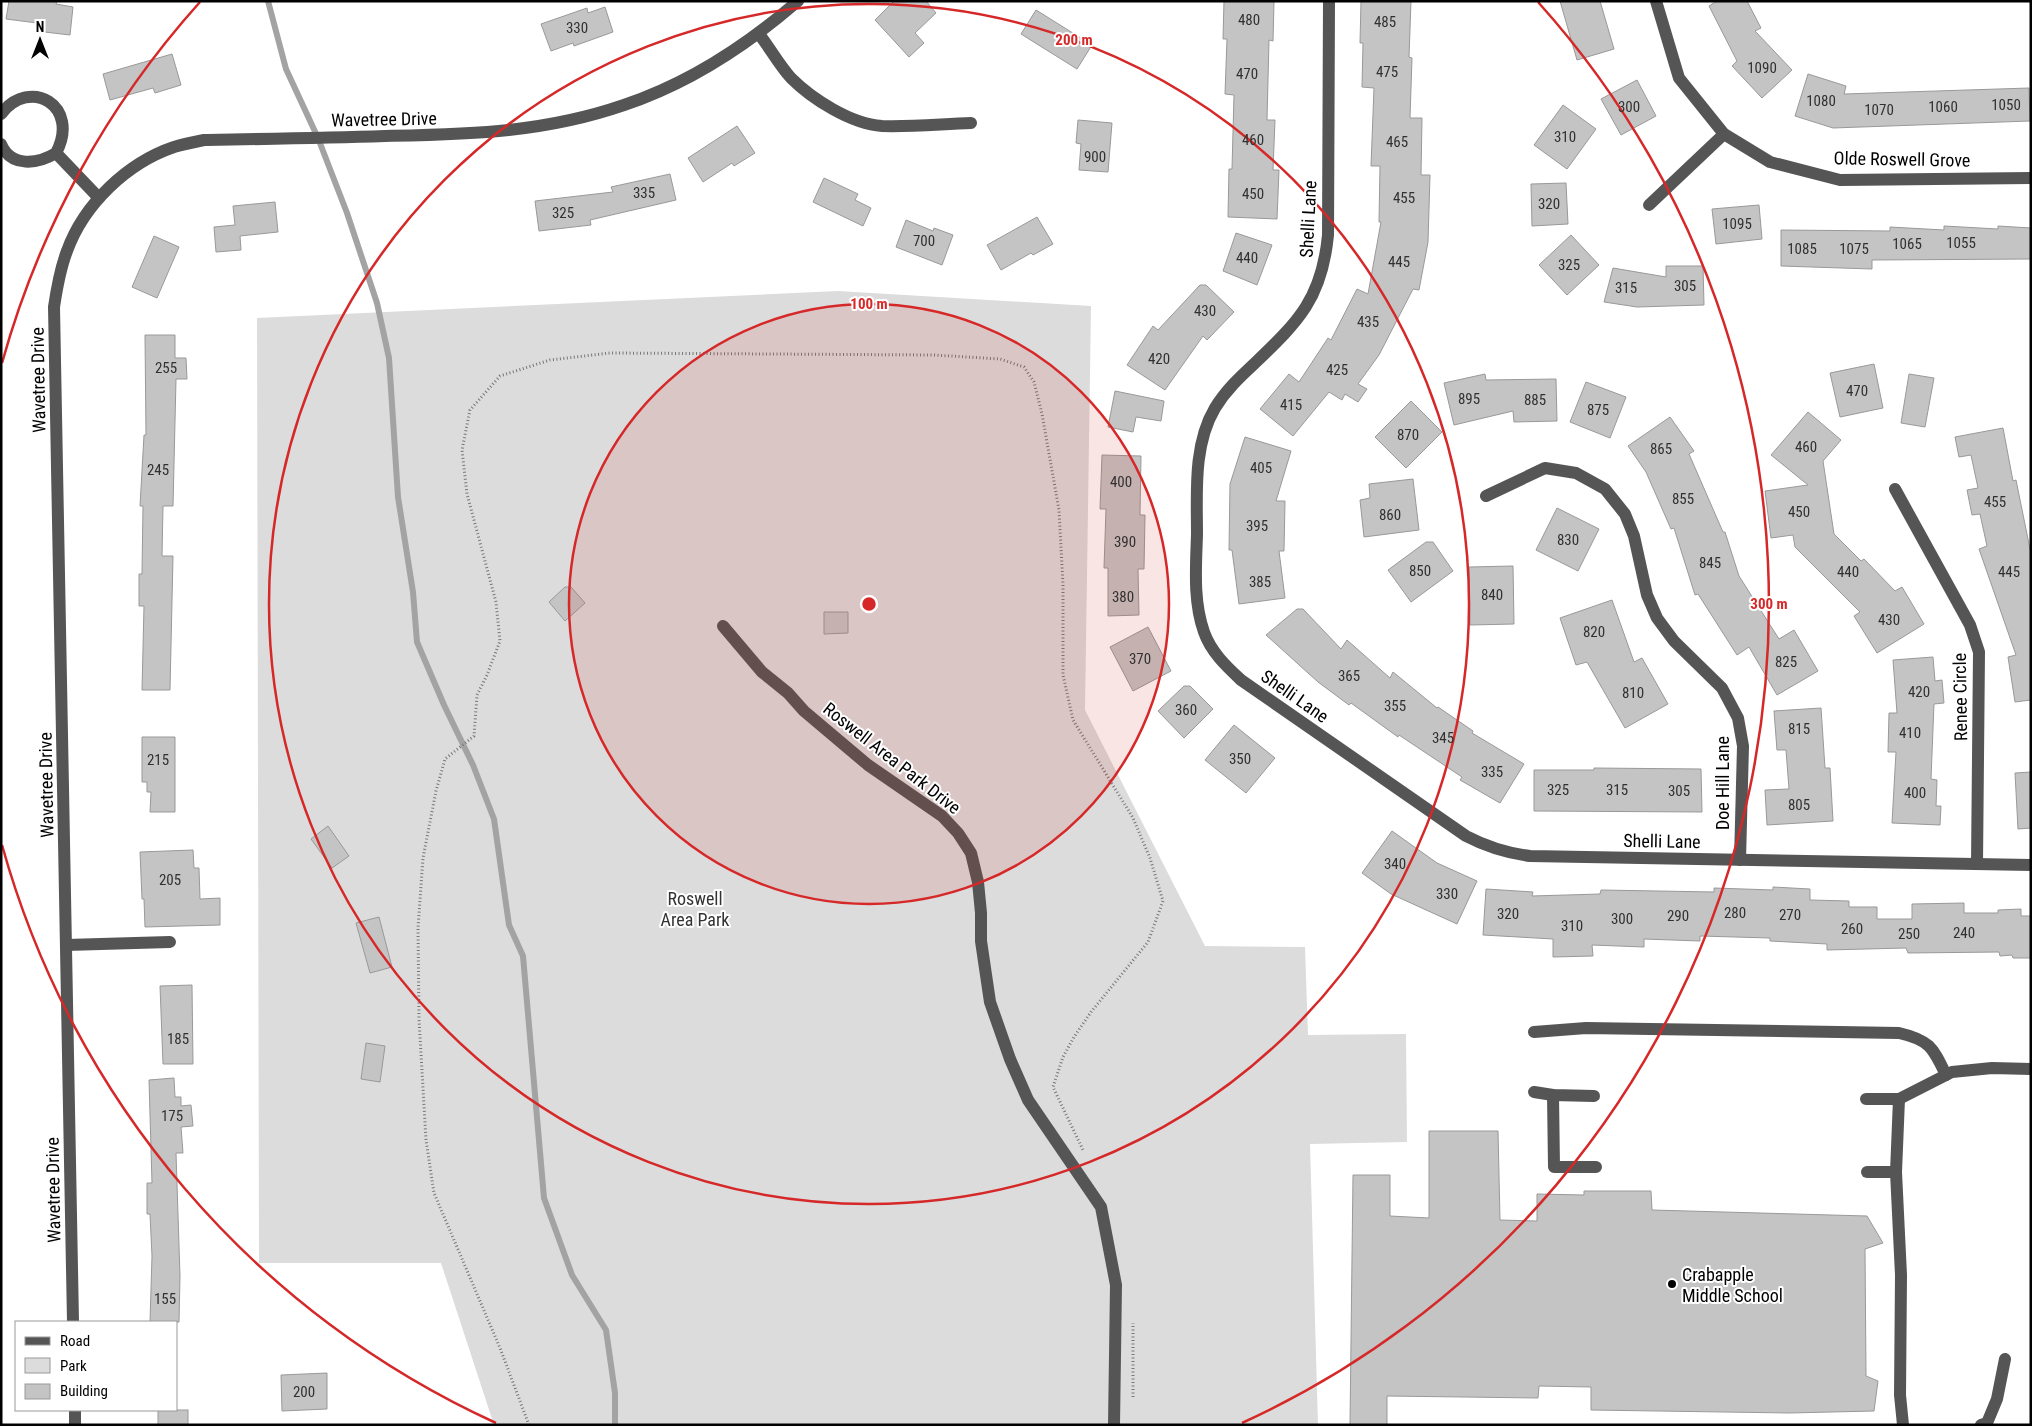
<svg xmlns="http://www.w3.org/2000/svg" width="2032" height="1426" font-family="'Roboto Condensed',sans-serif">
<style>
.green{fill:#dcdcdc}
.lines{fill:none;stroke-linecap:round;stroke-linejoin:round}
.stream{stroke:#a3a3a3;stroke-width:6}
.building{fill:#c4c4c4;stroke:#999}
.path{stroke:#777;stroke-width:3;stroke-dasharray:1 2.5;stroke-linecap:butt}
.minor{stroke:#555;stroke-width:12}
.ring{fill:none;stroke:#d62828;stroke-width:2.5}
.poi-dot{fill:#000;stroke:#fff;stroke-width:2}
.labels{text-anchor:middle;dominant-baseline:central;stroke-width:4;stroke-linejoin:round;paint-order:stroke}
.number-label{font-size:15px;fill:#313131}
.street-label{font-size:18px;fill:#000;stroke:#fff}
.park-label{font-size:18px;fill:#333;stroke:#fff}
.poi-label{font-size:18px;fill:#000;stroke:#fff;text-anchor:start}
.centre{fill:#d62828;stroke:#fff;stroke-width:2.5}
.ring-label{font-size:15px;text-anchor:middle;font-weight:bold;fill:#d62828;stroke:#fff;stroke-width:4;stroke-linejoin:round;paint-order:stroke}
</style>
<rect width="100%" height="100%" fill="#fff"/>
<!-- green -->
<polygon class="green" points="838,291 1091,306 1085,710 1205,946 1305,947 1308,1035 1406,1034 1407,1142 1310,1144 1318,1425 494,1425 441,1263 259,1263 257,318"/>
<g class="lines">
<!-- stream -->
<polyline class="stream" points="268,1 286,69 318,138 347,213 377,303 389,358 398,497 413,592 417,642 444,705 473,765 494,819 509,925 523,956 544,1198 572,1275 606,1330 615,1393 615,1425"/>
</g>
<!-- building -->
<g class="building">
<polygon points="9,1 57,1 56,4 73,7 70,35 36,31 37,23 6,19"/>
<polygon points="894,1 926,1 936,13 915,33 924,43 909,57 875,20"/>
<polygon points="1224,1 1274,1 1273,41 1269,40 1267,120 1275,120 1273,170 1279,170 1277,219 1228,217 1229,169 1232,169 1234,95 1225,94 1227,39 1223,39"/>
<polygon points="1361,1 1411,1 1409,57 1412,58 1410,118 1422,118 1421,175 1430,175 1428,242 1419,290 1413,289 1379,355 1358,384 1367,389 1358,402 1345,394 1342,400 1329,392 1293,436 1260,409 1289,374 1299,382 1328,338 1331,340 1357,289 1368,294 1381,222 1379,222 1380,166 1371,166 1374,88 1362,87 1363,43 1360,43"/>
<polygon points="1560,1 1600,1 1614,49 1577,60"/>
<polygon points="1717,1 1747,1 1761,28 1755,31 1792,70 1762,98 1732,66 1737,61 1709,6"/>
<polygon points="605,7 613,32 574,46 573,43 551,51 541,24 587,8 588,13"/>
<polygon points="1036,10 1092,45 1077,69 1021,34"/>
<polygon points="172,54 181,85 155,93 153,88 110,100 103,74"/>
<polygon points="1808,74 1846,86 1844,94 2029,88 2030,121 1833,128 1795,116"/>
<polygon points="1637,80 1656,116 1621,135 1601,99"/>
<polygon points="1563,105 1596,129 1567,169 1534,145"/>
<polygon points="1078,120 1112,123 1108,172 1079,170 1081,144 1076,143"/>
<polygon points="737,126 755,153 734,166 732,163 703,182 688,158"/>
<polygon points="670,174 676,200 590,220 591,225 539,231 535,201 613,192 611,187"/>
<polygon points="824,178 858,194 855,200 871,208 863,226 813,202"/>
<polygon points="1566,183 1568,224 1532,226 1531,184"/>
<polygon points="275,202 278,232 240,236 241,250 216,252 214,227 235,225 233,206"/>
<polygon points="1759,205 1762,239 1716,244 1712,209"/>
<polygon points="1037,217 1053,244 1033,255 1031,253 1001,270 987,245"/>
<polygon points="906,220 933,231 934,228 953,235 942,265 896,247"/>
<polygon points="1944,226 1998,229 1998,226 2031,228 2031,259 1872,260 1872,269 1781,266 1781,230 1890,231 1890,227 1944,230"/>
<polygon points="1236,233 1272,245 1257,285 1223,271"/>
<polygon points="1571,235 1599,265 1567,295 1539,265"/>
<polygon points="154,236 179,247 157,298 132,287"/>
<polygon points="1666,266 1703,266 1704,305 1637,307 1604,302 1613,268 1666,277"/>
<polygon points="1200,285 1206,285 1234,312 1207,340 1203,336 1165,390 1127,365 1153,326 1158,330"/>
<polygon points="145,335 175,335 175,358 186,358 187,379 176,379 173,506 163,506 162,556 173,556 170,690 142,690 144,606 139,606 139,574 142,574 143,506 140,506 144,435 146,435"/>
<polygon points="1874,364 1883,408 1840,417 1830,373"/>
<polygon points="1485,374 1486,380 1556,379 1557,421 1514,422 1513,411 1454,425 1444,383"/>
<polygon points="1909,374 1934,378 1925,427 1901,423"/>
<polygon points="1586,382 1626,397 1610,438 1570,422"/>
<polygon points="1115,391 1164,401 1161,421 1136,417 1133,432 1108,427"/>
<polygon points="1411,401 1442,432 1406,468 1375,437"/>
<polygon points="1808,412 1841,440 1823,461 1834,534 1861,561 1864,559 1895,591 1902,587 1924,624 1877,653 1854,616 1860,612 1795,547 1793,535 1771,538 1765,491 1808,485 1771,455"/>
<polygon points="1670,417 1694,451 1689,454 1723,532 1725,532 1739,576 1779,639 1794,630 1818,671 1777,695 1749,647 1737,655 1698,594 1695,595 1674,528 1671,529 1646,472 1628,446"/>
<polygon points="2003,428 2013,481 2016,480 2031,554 2031,700 2015,702 2008,657 2016,655 1979,549 1987,546 1980,514 1972,515 1967,490 1978,488 1971,455 1959,457 1955,437"/>
<polygon points="1245,437 1291,451 1276,501 1285,501 1284,551 1279,551 1285,598 1239,604 1232,550 1229,550 1230,484"/>
<polygon points="1102,455 1141,456 1140,515 1145,515 1144,569 1138,569 1139,615 1108,616 1108,568 1104,568 1106,509 1100,509"/>
<polygon points="1413,479 1419,530 1364,537 1360,500 1370,498 1369,484"/>
<polygon points="1557,508 1599,529 1578,571 1536,550"/>
<polygon points="1426,542 1433,542 1453,571 1411,602 1388,570"/>
<polygon points="1513,566 1514,624 1470,625 1469,567"/>
<polygon points="565,587 571,587 585,603 565,621 549,602"/>
<polygon points="1612,600 1634,662 1642,658 1668,704 1625,728 1587,662 1576,665 1560,618"/>
<polygon points="1297,609 1303,609 1341,649 1347,640 1390,678 1393,672 1437,708 1438,707 1473,731 1472,733 1524,764 1500,803 1460,780 1462,777 1399,735 1398,737 1351,703 1349,705 1318,682 1266,635"/>
<polygon points="824,612 848,612 848,633 824,634"/>
<polygon points="1148,627 1171,671 1133,691 1110,647"/>
<polygon points="1933,657 1935,681 1942,680 1944,703 1934,704 1931,779 1937,780 1936,806 1941,806 1940,825 1892,823 1896,752 1888,752 1889,713 1897,713 1893,660"/>
<polygon points="1184,686 1190,686 1213,709 1184,738 1158,711"/>
<polygon points="1821,708 1825,768 1830,768 1833,821 1767,825 1765,790 1789,789 1786,750 1777,750 1774,711"/>
<polygon points="1234,725 1275,758 1246,793 1205,760"/>
<polygon points="142,737 175,737 175,812 150,812 151,792 147,792 147,782 142,782"/>
<polygon points="1594,768 1701,769 1702,812 1534,811 1534,770 1594,770"/>
<polygon points="2031,772 2031,828 2018,829 2015,773"/>
<polygon points="328,826 349,856 332,868 311,839"/>
<polygon points="1392,831 1437,863 1477,881 1457,924 1391,894 1362,873"/>
<polygon points="193,850 194,868 199,868 200,899 220,898 220,925 145,927 144,899 142,899 140,852"/>
<polygon points="1773,887 1810,889 1810,900 1849,901 1849,907 1877,907 1877,919 1912,919 1912,904 1964,903 1964,913 1998,913 1998,910 2021,909 2021,916 2031,916 2031,958 2013,958 2012,955 2000,956 1999,952 1908,953 1906,948 1827,950 1827,944 1770,941 1770,938 1700,936 1700,941 1644,939 1644,947 1592,945 1593,956 1553,957 1553,939 1483,935 1486,889 1533,892 1532,896 1600,894 1601,890 1714,892 1714,888 1773,890"/>
<polygon points="379,917 392,967 370,973 356,923"/>
<polygon points="192,985 193,1064 163,1064 160,986"/>
<polygon points="366,1043 385,1046 380,1082 361,1079"/>
<polygon points="174,1078 175,1097 181,1097 181,1106 191,1105 193,1126 181,1127 183,1153 176,1153 180,1276 179,1322 150,1322 152,1256 150,1214 147,1214 147,1183 152,1183 149,1080"/>
<polygon points="1429,1131 1498,1131 1500,1220 1537,1221 1537,1194 1584,1195 1584,1191 1651,1191 1652,1210 1867,1216 1883,1243 1865,1249 1866,1376 1878,1381 1874,1411 1789,1413 1591,1410 1591,1387 1539,1386 1538,1398 1387,1396 1387,1425 1350,1425 1353,1175 1390,1175 1390,1216 1429,1218"/>
<polygon points="327,1373 327,1409 282,1411 281,1375"/>
<rect x="158" y="1410" width="30" height="15"/>
</g>
<g class="lines">
<!-- path -->
<g class="path">
<polyline points="1133,1397 1133,1323"/>
<polyline points="529,1425 500,1348 434,1193 426,1140 419,1019 418,928 423,858 436,791 445,759 474,736 477,695 487,675 500,641 496,602 467,494 462,450 470,410 500,376 550,360 610,353 934,355 1000,359 1024,367 1034,382 1042,414 1059,510 1063,585 1063,675 1073,720 1133,818 1150,858 1163,901 1148,942 1091,1012 1074,1037 1063,1057 1053,1087 1083,1150"/>
</g>
<!-- minor -->
<g class="minor">
<path d="M1329 1 1328 235C1322 298 1299 321 1255 363 1240 377 1226 390 1215 408 1193 445 1197 493 1197 534 1196 567 1193 601 1204 632 1211 652 1226 666 1241 680L1466 836C1487 847 1506 853 1530 856L2031 865"/>
<polyline points="1656,1 1679,78 1724,134 1770,162 1840,180 2031,178"/>
<path d="M759 34C770 48 779 65 791 78 812 99 851 124 882 126 911 127 941 124 971 123"/>
<path d="M1 114C30 76 81 106 56 153 38 164 11 168 1 144"/>
<polyline points="56,153 99,198"/>
<polyline points="1649,205 1724,134"/>
<polyline points="1895,489 1970,625 1979,652 1977,864"/>
<polyline points="1486,496 1545,468 1576,473 1605,489 1625,514 1634,536 1647,595 1657,618 1674,641 1722,688 1738,718 1743,746 1740,860"/>
<polyline points="723,626 762,672 788,693 804,711 868,765 942,816 958,833 971,853 978,882 981,913 981,941 990,1002 1010,1059 1028,1100 1101,1207 1116,1285 1114,1425"/>
<polyline points="66,945 170,942"/>
<path d="M1534 1032 1586 1028 1899 1033C1930 1040 1933 1048 1946 1075"/>
<polyline points="1534,1092 1553,1095 1594,1096"/>
<polyline points="1553,1095 1554,1167 1596,1167"/>
<polyline points="1866,1099 1899,1099 1952,1072 1992,1068 2031,1069"/>
<polyline points="1899,1099 1896,1172 1901,1275 1900,1395 1903,1425"/>
<polyline points="1867,1172 1896,1172"/>
<path d="M73 1322 54 307C57 287 60 269 67 251 84 204 127 163 174 147 184 144 194 142 204 140 264 139 325 138 385 136 469 134 543 133 624 105 690 83 746 46 798 1"/>
<polyline points="75,1410 75,1425"/>
<polyline points="1981,1425 1987,1423 1997,1399 2005,1359"/>
</g>
</g>
<!-- distance rings -->
<circle cx="869" cy="604" r="300" fill="#d62828" fill-opacity=".12"/>
<g class="ring">
<circle cx="869" cy="604" r="300"/>
<circle cx="869" cy="604" r="600"/>
<path d="M496 1423A900 900 0 0 1 2 845M2 363A900 900 0 0 1 200 2M1538 2A900 900 0 0 1 1242 1423"/>
</g>
<!-- markers -->
<circle class="poi-dot" cx="1672" cy="1284" r="5"/>
<g class="labels">
<!-- number labels -->
<g class="number-label">
<text x="1249" y="20">480</text>
<text x="1385" y="22">485</text>
<text x="577" y="28">330</text>
<text x="1762" y="68">1090</text>
<text x="1387" y="72">475</text>
<text x="1247" y="74">470</text>
<text x="1821" y="101">1080</text>
<text x="2006" y="105">1050</text>
<text x="1629" y="107">300</text>
<text x="1943" y="107">1060</text>
<text x="1879" y="110">1070</text>
<text x="1565" y="137">310</text>
<text x="1253" y="140">460</text>
<text x="1397" y="142">465</text>
<text x="1095" y="157">900</text>
<text x="644" y="193">335</text>
<text x="1253" y="194">450</text>
<text x="1404" y="198">455</text>
<text x="1549" y="204">320</text>
<text x="563" y="213">325</text>
<text x="1737" y="224">1095</text>
<text x="924" y="241">700</text>
<text x="1961" y="243">1055</text>
<text x="1907" y="244">1065</text>
<text x="1802" y="249">1085</text>
<text x="1854" y="249">1075</text>
<text x="1247" y="258">440</text>
<text x="1399" y="262">445</text>
<text x="1569" y="265">325</text>
<text x="1685" y="286">305</text>
<text x="1626" y="288">315</text>
<text x="1205" y="311">430</text>
<text x="1368" y="322">435</text>
<text x="1159" y="359">420</text>
<text x="166" y="368">255</text>
<text x="1337" y="370">425</text>
<text x="1857" y="391">470</text>
<text x="1469" y="399">895</text>
<text x="1535" y="400">885</text>
<text x="1291" y="405">415</text>
<text x="1598" y="410">875</text>
<text x="1408" y="435">870</text>
<text x="1806" y="447">460</text>
<text x="1661" y="449">865</text>
<text x="1261" y="468">405</text>
<text x="158" y="470">245</text>
<text x="1121" y="482">400</text>
<text x="1683" y="499">855</text>
<text x="1995" y="502">455</text>
<text x="1799" y="512">450</text>
<text x="1390" y="515">860</text>
<text x="1257" y="526">395</text>
<text x="1568" y="540">830</text>
<text x="1125" y="542">390</text>
<text x="1710" y="563">845</text>
<text x="1420" y="571">850</text>
<text x="1848" y="572">440</text>
<text x="2009" y="572">445</text>
<text x="1260" y="582">385</text>
<text x="1492" y="595">840</text>
<text x="1123" y="597">380</text>
<text x="1889" y="620">430</text>
<text x="1594" y="632">820</text>
<text x="1140" y="659">370</text>
<text x="1786" y="662">825</text>
<text x="1349" y="676">365</text>
<text x="1919" y="692">420</text>
<text x="1633" y="693">810</text>
<text x="1395" y="706">355</text>
<text x="1186" y="710">360</text>
<text x="1799" y="729">815</text>
<text x="1910" y="733">410</text>
<text x="1443" y="738">345</text>
<text x="1240" y="759">350</text>
<text x="158" y="760">215</text>
<text x="1492" y="772">335</text>
<text x="1558" y="790">325</text>
<text x="1617" y="790">315</text>
<text x="1679" y="791">305</text>
<text x="1915" y="793">400</text>
<text x="1799" y="805">805</text>
<text x="1395" y="864">340</text>
<text x="170" y="880">205</text>
<text x="1447" y="894">330</text>
<text x="1735" y="913">280</text>
<text x="1508" y="914">320</text>
<text x="1790" y="915">270</text>
<text x="1678" y="916">290</text>
<text x="1622" y="919">300</text>
<text x="1572" y="926">310</text>
<text x="1852" y="929">260</text>
<text x="1964" y="933">240</text>
<text x="1909" y="934">250</text>
<text x="178" y="1039">185</text>
<text x="172" y="1116">175</text>
<text x="165" y="1299">155</text>
<text x="304" y="1392">200</text>
</g>
<!-- street labels -->
<g class="street-label">
<text transform="translate(384 119) rotate(-1)">Wavetree Drive</text>
<text transform="translate(1902 159) rotate(1)">Olde Roswell Grove</text>
<text transform="translate(1308 219) rotate(-87)">Shelli Lane</text>
<text transform="translate(38 380) rotate(-91)">Wavetree Drive</text>
<text transform="translate(1295 696) rotate(35)">Shelli Lane</text>
<text transform="translate(1960 697) rotate(-91)">Renee Circle</text>
<text transform="translate(892 758) rotate(38)">Roswell Area Park Drive</text>
<text transform="translate(1722 783) rotate(-90)">Doe Hill Lane</text>
<text transform="translate(46 785) rotate(-91)">Wavetree Drive</text>
<text transform="translate(1662 841) rotate(1)">Shelli Lane</text>
<text transform="translate(53 1190) rotate(-91)">Wavetree Drive</text>
</g>
<!-- park labels -->
<g class="park-label">
<text x="695" y="898">Roswell<tspan x="695" dy="21">Area Park</tspan></text>
</g>
<!-- poi labels -->
<g class="poi-label">
<text x="1682" y="1274">Crabapple<tspan x="1682" dy="21">Middle School</tspan></text>
</g>
</g>
<circle cx="869" cy="604" r="8" class="centre"/>
<g class="ring-label">
<text x="1074" y="45">200 m</text>
<text x="869" y="309">100 m</text>
<text x="1769" y="609">300 m</text>
</g>
<!-- border -->
<rect width="2032" height="1426" fill="none" stroke="#000000" stroke-width="5"/>
<!-- legend -->
<rect x="15" y="1321" width="162" height="90" fill="#ffffff" stroke="#999999"/>
<rect x="25" y="1337" width="25" height="8" fill="#555555" stroke="#999999"/>
<text x="60" y="1346" font-size="15" fill="#000000">Road</text>
<rect x="25" y="1358" width="25" height="15" fill="#dcdcdc" stroke="#999999"/>
<text x="60" y="1371" font-size="15" fill="#000000">Park</text>
<rect x="25" y="1384" width="25" height="15" fill="#c4c4c4" stroke="#999999"/>
<text x="60" y="1396" font-size="15" fill="#000000">Building</text>
<!-- north arrow -->
<g transform="translate(40 40)" stroke="#ffffff" stroke-width="4" paint-order="stroke">
<path d="M0-4L9 19L0 12L-9 19Z" fill="#000000"/>
<text y="-8" font-size="14" font-weight="bold" text-anchor="middle" fill="#000000">N</text>
</g>
</svg>
